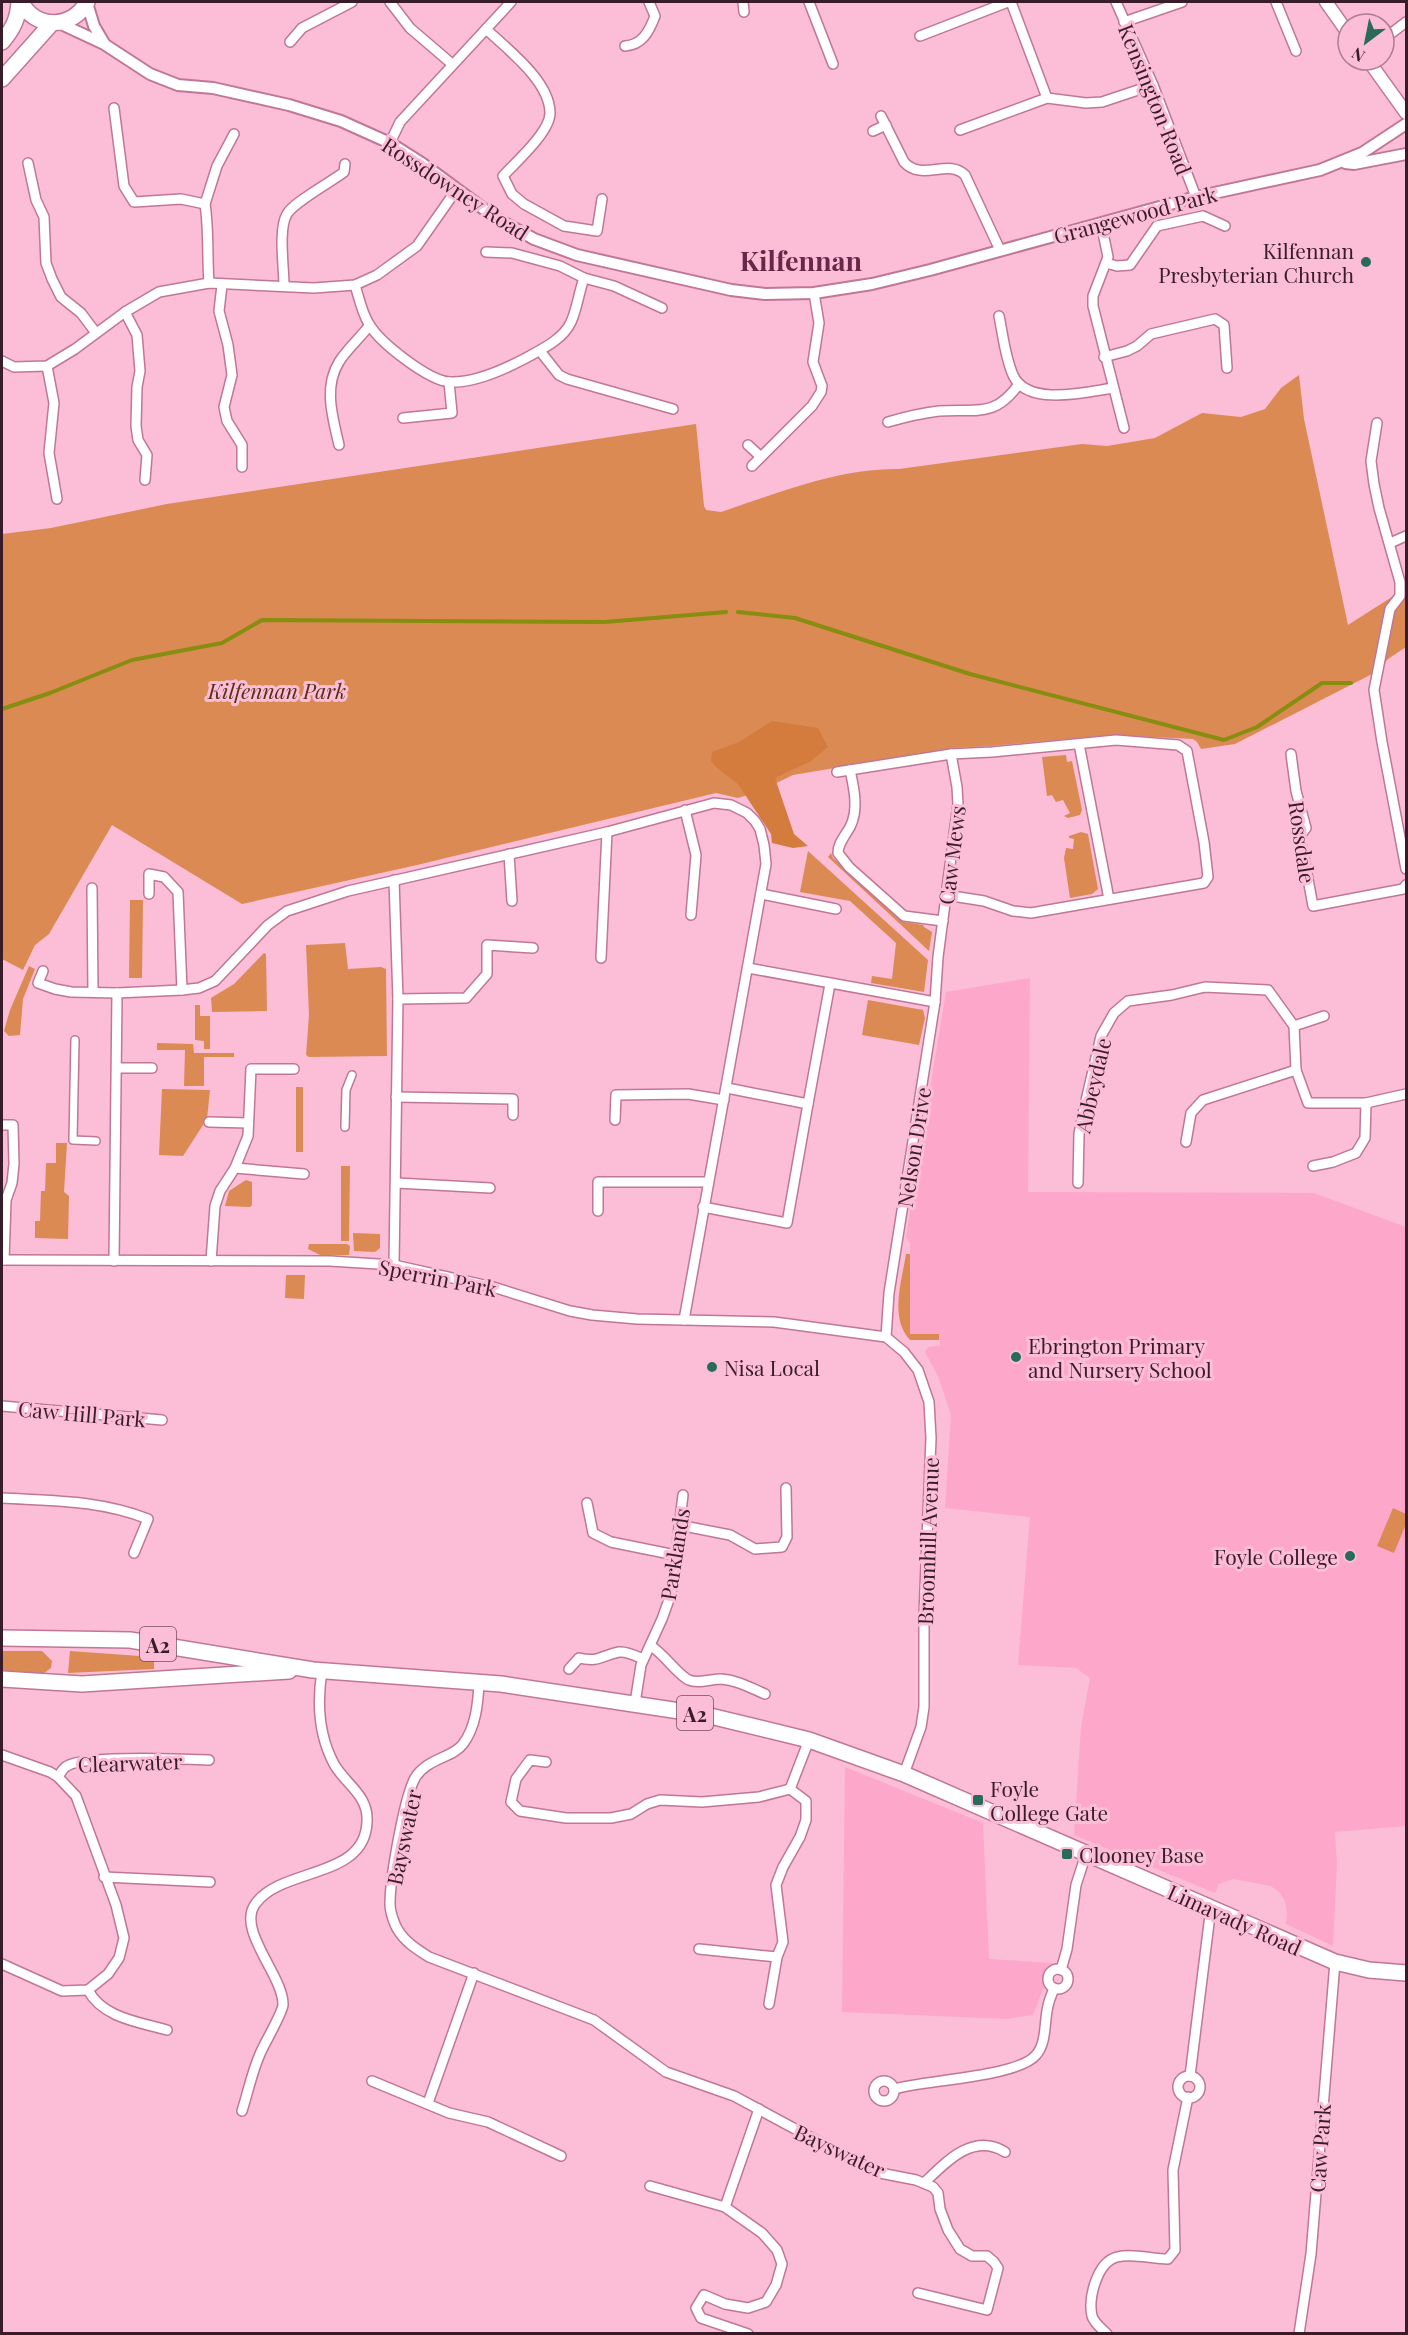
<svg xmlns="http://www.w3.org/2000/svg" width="1408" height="2335" font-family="'Playfair Display',serif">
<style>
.built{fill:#fda7cb}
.green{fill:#db8a54}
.forest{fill:#d47b3e}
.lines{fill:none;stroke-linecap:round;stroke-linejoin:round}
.stream{stroke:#868d0f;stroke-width:4}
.pedestrian-casing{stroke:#c07796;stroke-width:10}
.minor-casing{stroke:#c07796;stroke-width:12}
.tertiary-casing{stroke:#c07796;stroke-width:14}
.secondary-casing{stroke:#c07796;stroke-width:15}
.trunk-casing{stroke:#c07796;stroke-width:18}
.pedestrian{stroke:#fff;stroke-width:7}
.minor{stroke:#fff;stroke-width:9}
.tertiary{stroke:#fff;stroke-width:10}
.secondary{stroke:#fff;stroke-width:12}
.trunk{stroke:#fff;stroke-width:15}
.poi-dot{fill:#296a59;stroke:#fcbdd6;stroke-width:2}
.labels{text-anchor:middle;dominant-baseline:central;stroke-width:6;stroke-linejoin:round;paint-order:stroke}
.shield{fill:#fcbdd6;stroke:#744c5d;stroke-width:1.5}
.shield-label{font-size:20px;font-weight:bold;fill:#391c29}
.street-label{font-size:21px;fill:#391c29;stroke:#fcbdd6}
.poi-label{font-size:21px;fill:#391c29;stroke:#fcbdd6;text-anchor:start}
.park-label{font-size:21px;font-style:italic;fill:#542f16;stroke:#fcbdd6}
.district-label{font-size:27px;font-weight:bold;fill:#682746;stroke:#fcbdd6}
</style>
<rect width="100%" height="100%" fill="#fcbdd6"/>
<!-- built -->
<g class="built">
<polygon points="1030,978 1028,1192 1314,1193 1406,1227 1406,1826 1335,1832 1337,1864 1333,1946 1286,1924 1287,1913 1285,1901 1279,1892 1271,1886 1233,1879 1219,1884 1215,1893 1074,1835 1081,1727 1090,1678 1076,1668 1018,1665 1030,1517 945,1508 951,1415 938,1376 925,1352 928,1347 940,1346 939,1334 910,1334 910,1242 906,1238 913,1191 946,992"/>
<polygon points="845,1767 983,1823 989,1959 1053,1963 1033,2015 1007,2019 842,2012"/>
</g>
<!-- green -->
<g class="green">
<path d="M1299 375 1304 419 1348 625 1406 588V647L1388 659 1376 672 1235 744 1201 749 1197 742 1193 739 1112 735 990 746 954 748 793 775 760 791 738 798 716 793 417 865 242 904 112 825 49 934 35 945 23 970 2 959V534L51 528 167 504 696 424 704 506 706 510 721 512C779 493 838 468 899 469L1082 444 1107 446 1155 438 1202 413 1241 417 1265 409 1281 388Z"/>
<polygon points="1066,755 1067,762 1072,761 1082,810 1080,815 1068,818 1064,816 1070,813 1063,800 1056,802 1052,795 1047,796 1042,757"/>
<polygon points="1081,832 1088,834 1098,889 1092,894 1070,898 1064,858 1066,848 1073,849 1074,839 1069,838 1069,836"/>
<polygon points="808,851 928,960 924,992 871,983 872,976 892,979 896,943 850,901 800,892"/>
<polygon points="831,853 833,858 899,919 904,922 923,925 924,927 932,932 929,951 828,857"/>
<polygon points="130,900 143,900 142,978 129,978"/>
<polygon points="345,943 348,969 381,967 386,969 387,1056 309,1057 306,1055 309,1015 306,945"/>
<polygon points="264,953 266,954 267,1011 212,1012 211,998 234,984"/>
<polygon points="29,966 35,969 23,999 20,1035 9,1036 4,1031 10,1010"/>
<polygon points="868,1000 923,1010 925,1018 919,1045 862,1035"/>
<polygon points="195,1005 200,1005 200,1016 210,1016 210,1049 204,1049 204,1041 195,1040"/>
<polygon points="157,1043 193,1044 194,1053 234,1053 234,1057 204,1057 204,1086 184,1086 185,1050 157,1050"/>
<rect x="296" y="1087" width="7" height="65"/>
<polygon points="162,1089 210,1090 207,1119 183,1156 159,1155"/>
<polygon points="56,1143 67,1143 64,1192 69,1196 68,1239 35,1238 35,1221 40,1221 41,1191 45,1191 46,1163 56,1163"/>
<polygon points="341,1166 350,1166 349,1241 341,1241"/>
<polygon points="246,1180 252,1182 252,1205 250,1207 225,1206 229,1191"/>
<polygon points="353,1233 380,1234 380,1248 375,1252 354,1251"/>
<polygon points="309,1244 347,1244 350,1246 349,1255 320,1255 308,1249"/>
<path d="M906 1254H910V1334H939V1340H910C889 1317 902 1281 906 1254Z"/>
<polygon points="286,1275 305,1275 304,1299 285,1298"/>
<polygon points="1393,1508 1406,1514 1406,1524 1394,1553 1377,1546"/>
<polygon points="2,1651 42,1651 52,1661 51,1668 44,1673 2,1672"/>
<polygon points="70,1651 154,1657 154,1669 68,1673"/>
</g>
<!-- forest -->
<polygon class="forest" points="772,721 818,728 828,747 811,761 775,778 794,834 808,846 793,848 772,843 771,834 738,784 716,767 711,761 712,752 739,742"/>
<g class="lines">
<!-- stream -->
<g class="stream">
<polyline points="738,612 795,618 970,674 1224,740 1257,727 1322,683 1351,683"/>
<polyline points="2,709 50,693 132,660 222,643 262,620 605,622 726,612"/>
</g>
<defs>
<g id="pedestrian">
<polyline points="75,1040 73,1140 96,1141"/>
<polyline points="345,1127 346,1090 352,1075"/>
</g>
<g id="minor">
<polyline points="390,2 410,28 452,64"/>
<polyline points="743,2 744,12"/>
<polyline points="809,2 833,64"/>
<polyline points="1011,2 1047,98"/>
<polyline points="1116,2 1153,85 1196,197"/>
<polyline points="1276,2 1296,51"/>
<polyline points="1124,22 1182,2"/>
<path d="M486 29C507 49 550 81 550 113 550 132 516 162 503 176L512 194 524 204 564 226 597 231 602 199"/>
<polyline points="920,36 1008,2"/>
<polyline points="1385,38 1406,22"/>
<polyline points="290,42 302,28 352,2"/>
<path d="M625 46C642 45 649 32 655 16L649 2"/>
<path d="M114 108 124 186 134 202 181 199 205 204C209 230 207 256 209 283"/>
<path d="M881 116 904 162C922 182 948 158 965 175L1000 250"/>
<polyline points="960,130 1047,98 1086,103 1102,102 1153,85"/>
<polyline points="873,131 886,125"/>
<polyline points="390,143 400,122 511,2"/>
<polyline points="28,163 36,200 44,217 46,263 52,279 61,297 81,313 96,333"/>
<polyline points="205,204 217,166 234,134"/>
<polyline points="1101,223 1108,257 1093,296 1093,306 1124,428"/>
<polyline points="486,252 512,253 560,266 584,278 614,286 662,308"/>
<polyline points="1106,263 1117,266 1130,265 1157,226 1203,216 1225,226"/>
<polyline points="222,285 219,311 228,345 232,375 224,407 227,421 242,445 242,467"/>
<path d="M284 285C284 268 278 229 287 214 294 202 331 182 344 172L345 164"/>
<path d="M355 285C359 298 362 313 369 324 380 343 429 381 450 382 475 383 503 370 524 359 540 350 563 340 571 322 577 309 579 292 584 278"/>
<polyline points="125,312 137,335 140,371 137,387 136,426 138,440 147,455 145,480"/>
<path d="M999 316C1003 335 1005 357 1013 375 1027 407 1086 392 1113 388"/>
<polyline points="540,351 559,375 567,379 673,409"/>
<polyline points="1104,357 1127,351 1137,346 1151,334 1215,319 1224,325 1227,368"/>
<polyline points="2,361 14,367 47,366 75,349 125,312 159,292 209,283 314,288 355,285 377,275 417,246 457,189"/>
<polyline points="47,366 54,403 49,453 57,499"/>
<polyline points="403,418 452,413 449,382"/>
<path d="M888 422C905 417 922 413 939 411 976 408 994 419 1019 384"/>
<polyline points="1377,423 1371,461 1374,484 1379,508 1400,582 1400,596 1390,609 1374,690 1382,742 1406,869"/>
<path d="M339 445C333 418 323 388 339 362 347 349 360 338 369 326"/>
<polyline points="748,445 761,457"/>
<polyline points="752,466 812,406 821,392 822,386 813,362 819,323 814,293"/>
<polyline points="1390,543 1406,536"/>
<polyline points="1079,744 1109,899"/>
<polyline points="1291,754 1296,791 1306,828 1300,836 1313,906 1403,889 1406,885"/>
<path d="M850 770C854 788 859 810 850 827 845 836 838 843 838 853L849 867 904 916 943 921"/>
<polyline points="837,772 951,754 992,752 1116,740 1178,745 1187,751 1204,842 1208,877 1204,883 1031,913 1013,911 984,901 946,895"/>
<polyline points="685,810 696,855 691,915"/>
<polyline points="509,854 512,901"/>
<polyline points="92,888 93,992"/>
<polyline points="149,894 149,874 164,877 178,892 182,990"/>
<polyline points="761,894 836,909"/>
<polyline points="601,958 607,832"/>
<polyline points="748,968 935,1002"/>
<polyline points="43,971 38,983 55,989 71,992 117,993"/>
<polyline points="398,999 466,998 487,974 487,945 533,948"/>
<polyline points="1294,1026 1324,1016"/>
<polyline points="117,1068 152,1068"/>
<polyline points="727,1088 808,1104 830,984"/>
<polyline points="396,1097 513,1099 513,1115"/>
<polyline points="615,1120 616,1095 688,1094 724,1100"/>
<polyline points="209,1122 248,1123"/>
<polyline points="2,1125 13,1125 14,1164 12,1183 6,1200 4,1260"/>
<polyline points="1186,1142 1191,1113 1203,1100 1296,1070"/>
<polyline points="1313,1166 1333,1162 1356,1153 1365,1138 1366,1103"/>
<polyline points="235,1168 304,1174"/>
<polyline points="397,1183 490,1188"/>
<polyline points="1078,1183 1079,1134 1084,1109 1101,1036 1114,1013 1128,1001 1172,995 1205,987 1268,990 1294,1026 1296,1070 1308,1103 1366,1103 1406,1094"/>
<polyline points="703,1207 787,1223 808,1104"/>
<polyline points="598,1211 598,1182 708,1182"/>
<polyline points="2,1260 330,1261 394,1265 493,1287 570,1311 592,1315 637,1319 774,1322 886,1337 904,1352 918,1370 929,1402 931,1438 924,1615 924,1707 921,1727 904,1774"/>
<polyline points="114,1261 117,993 182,990 199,988 215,981 268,925 287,911 348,891 607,832 714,803 731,805 747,813 755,821 760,829 764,845 766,864 684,1320"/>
<polyline points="211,1261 215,1206 220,1191 235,1168 248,1136 251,1069 294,1069"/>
<polyline points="394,1265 398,999 394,880"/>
<polyline points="886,1337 889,1293 935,1002 938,957 958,804 957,787 951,754"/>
<polyline points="2,1406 162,1420"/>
<path d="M2 1498C53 1501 100 1500 148 1519L134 1553"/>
<polyline points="587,1503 593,1533 611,1542 675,1555"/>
<polyline points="679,1525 730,1535 755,1549 782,1547 787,1537 786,1488"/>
<path d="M651 1646C664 1654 679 1676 689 1680 698 1684 711 1679 721 1679 737 1680 751 1688 765 1694"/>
<path d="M569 1669 579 1658C599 1663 602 1655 619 1652 627 1651 636 1656 643 1659"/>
<path d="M479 1683C478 1703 476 1727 463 1744 453 1758 427 1758 415 1778 404 1798 390 1879 390 1904 390 1911 394 1924 398 1930 405 1942 418 1950 429 1957L594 2020 666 2072 734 2096 875 2172 916 2180 933 2187 938 2193 940 2209 948 2230 960 2249 972 2256H987L994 2262 998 2268 987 2310 918 2293"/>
<polyline points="635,1703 641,1665 662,1619 671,1594 683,1495"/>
<polyline points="2,1755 50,1772 58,1777 76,1796 116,1905 124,1938 119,1958 108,1974 88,1990 62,1991 2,1964"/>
<polyline points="546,1762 530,1760 516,1779 511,1802 520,1811 566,1818 611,1818 631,1814 647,1804 660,1800 702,1802 759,1797 790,1789"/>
<path d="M58 1777C60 1774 63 1768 67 1766 82 1755 185 1759 209 1760"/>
<polyline points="104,1877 210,1882"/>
<polyline points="699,1949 777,1957"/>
<circle cx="1058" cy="1979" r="10"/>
<polyline points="1061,1970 1067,1949 1076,1885 1086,1854"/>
<path d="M88 1990C103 2018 139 2022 167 2030"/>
<polyline points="769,2004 777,1957 783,1942 776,1885 783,1867 800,1837 806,1820 806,1801 790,1789 809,1740"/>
<polyline points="1190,2076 1211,1907"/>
<circle cx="1189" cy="2087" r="11"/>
<polyline points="372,2081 449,2113 488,2122 561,2156"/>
<circle cx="884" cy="2091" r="10"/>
<path d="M894 2089C925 2080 1018 2077 1036 2055 1047 2043 1044 2021 1048 2006 1049 2000 1052 1994 1054 1988"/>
<polyline points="428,2103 474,1973"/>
<path d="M242 2111C248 2092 252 2072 260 2054 264 2044 282 2014 283 2005 284 1976 235 1929 256 1903 283 1867 365 1879 367 1822 369 1795 345 1784 334 1764 319 1736 317 1702 322 1671"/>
<path d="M924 2183C946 2162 973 2132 1005 2152"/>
<polyline points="650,2186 725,2207 762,2233 777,2250 782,2264 776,2285 766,2302 748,2308 725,2304 704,2295 696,2308 701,2318 748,2334"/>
<polyline points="725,2207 759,2109"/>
<path d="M1107 2334C1102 2329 1094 2323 1092 2316 1088 2298 1097 2262 1117 2257 1133 2253 1152 2259 1168 2259L1175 2250 1173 2170 1188 2097"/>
<polyline points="1299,2334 1311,2254 1335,1962"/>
</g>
<g id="tertiary">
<polyline points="87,3 94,26 104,43"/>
<polyline points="59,23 104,44 150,74 178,85 213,88 289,105 341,121 390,143 423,164 496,218 534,239 577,255 731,290 765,294 814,293 872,284 930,270 1196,197 1320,170 1362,153 1406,124"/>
<polyline points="1345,163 1354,164 1406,154"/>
</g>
<g id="secondary">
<polyline points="1326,2 1348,33"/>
<polyline points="1368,60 1406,113"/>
</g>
<g id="trunk">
<path d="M21 2C35 30 73 29 87 2"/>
<path d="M2 42C13 29 18 19 19 2"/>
<polyline points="2,79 52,23"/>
<polyline points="2,1638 130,1640 313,1670 501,1684 706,1715 809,1740 904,1774 1335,1962 1369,1970 1406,1973"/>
<polyline points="2,1679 82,1684 289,1671"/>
</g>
</defs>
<!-- pedestrian casing -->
<use href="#pedestrian" class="pedestrian-casing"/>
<!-- minor casing -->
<use href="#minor" class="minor-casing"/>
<!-- tertiary casing -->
<use href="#tertiary" class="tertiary-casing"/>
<!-- secondary casing -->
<use href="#secondary" class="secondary-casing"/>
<!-- trunk casing -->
<use href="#trunk" class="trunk-casing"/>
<!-- pedestrian -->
<use href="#pedestrian" class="pedestrian"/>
<!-- minor -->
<use href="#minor" class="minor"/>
<!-- tertiary -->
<use href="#tertiary" class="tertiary"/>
<!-- secondary -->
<use href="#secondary" class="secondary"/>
<!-- trunk -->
<use href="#trunk" class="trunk"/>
</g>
<!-- markers -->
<g class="poi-dot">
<circle cx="1366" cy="262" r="6"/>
<circle cx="1016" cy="1357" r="6"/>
<circle cx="712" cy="1367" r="6"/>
<circle cx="1350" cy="1556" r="6"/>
<rect x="972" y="1794" width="12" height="12" rx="3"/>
<rect x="1061" y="1848" width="12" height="12" rx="3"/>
</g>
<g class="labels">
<!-- shield labels -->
<g class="shield">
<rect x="140" y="1627" width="36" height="34" rx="4.5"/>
<rect x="677" y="1696" width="36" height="34" rx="4.5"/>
</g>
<g class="shield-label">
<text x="158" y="1644">A2</text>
<text x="695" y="1713">A2</text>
</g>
<!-- street labels -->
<g class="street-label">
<text transform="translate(1156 99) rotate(68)">Kensington Road</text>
<text transform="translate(456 188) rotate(33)">Rossdowney Road</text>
<text transform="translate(1135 214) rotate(-15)">Grangewood Park</text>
<text transform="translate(1303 842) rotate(82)">Rossdale</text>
<text transform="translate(951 855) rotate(-83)">Caw Mews</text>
<text transform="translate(1092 1085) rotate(-77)">Abbeydale</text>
<text transform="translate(913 1147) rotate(-81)">Nelson Drive</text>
<text transform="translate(438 1277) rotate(11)">Sperrin Park</text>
<text transform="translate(82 1413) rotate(5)">Caw Hill Park</text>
<text transform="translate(927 1541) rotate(-88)">Broomhill Avenue</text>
<text transform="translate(674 1554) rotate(-81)">Parklands</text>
<text transform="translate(130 1762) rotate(-2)">Clearwater</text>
<text transform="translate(403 1837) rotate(-78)">Bayswater</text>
<text transform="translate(1235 1919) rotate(24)">Limavady Road</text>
<text transform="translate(1319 2148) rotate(-86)">Caw Park</text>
<text transform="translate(840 2150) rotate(25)">Bayswater</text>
</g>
<!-- poi labels -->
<g class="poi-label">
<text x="1354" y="250" text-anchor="end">Kilfennan<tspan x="1354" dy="24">Presbyterian Church</tspan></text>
<text x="1028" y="1345">Ebrington Primary<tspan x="1028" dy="24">and Nursery School</tspan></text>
<text x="724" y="1367">Nisa Local</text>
<text x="1338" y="1556" text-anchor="end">Foyle College</text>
<text x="990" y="1788">Foyle<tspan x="990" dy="24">College Gate</tspan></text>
<text x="1079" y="1854">Clooney Base</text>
</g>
<!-- park labels -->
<g class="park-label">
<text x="277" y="690">Kilfennan Park</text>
</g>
<!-- district labels -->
<g class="district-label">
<text x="801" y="260">Kilfennan</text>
</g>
</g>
<!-- border -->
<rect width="1408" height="2335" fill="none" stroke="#391c29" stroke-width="6"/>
<!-- north arrow -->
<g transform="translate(1366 42) rotate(212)"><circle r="28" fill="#fcbdd6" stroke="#ae7d91" stroke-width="1.5"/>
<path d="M0-4.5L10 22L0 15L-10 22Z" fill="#296a59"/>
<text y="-9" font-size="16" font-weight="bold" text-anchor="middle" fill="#391c29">N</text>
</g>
</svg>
